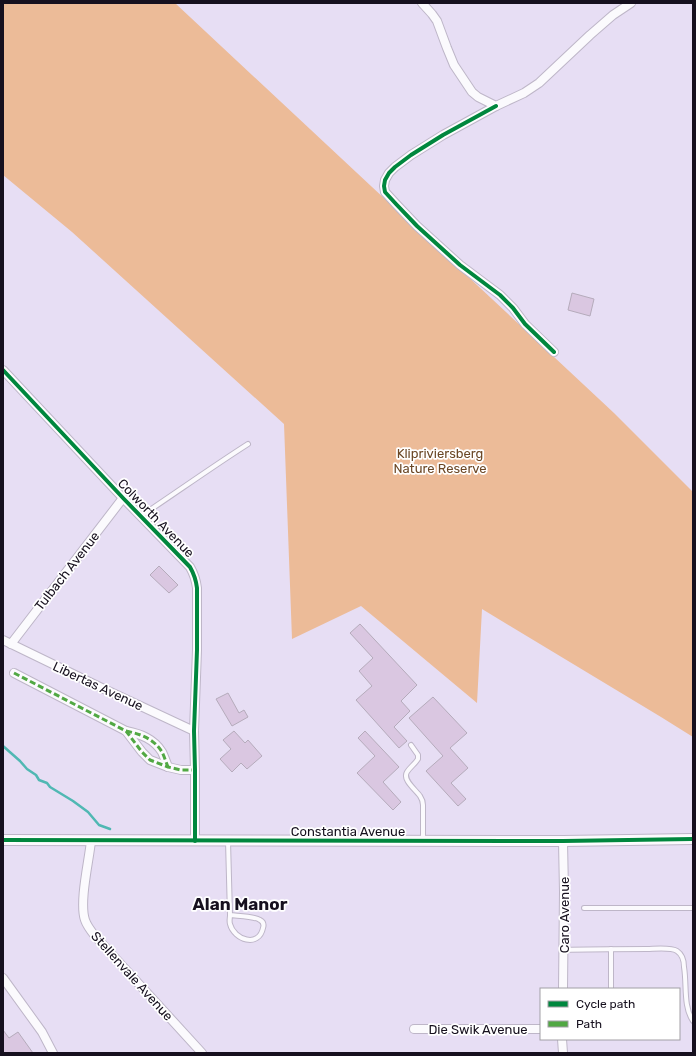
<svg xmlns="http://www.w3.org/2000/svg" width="696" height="1056" font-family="Rubik,sans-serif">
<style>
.green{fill:#ecbb98}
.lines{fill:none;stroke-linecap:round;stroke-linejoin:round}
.stream{stroke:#50b8b3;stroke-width:2.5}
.building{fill:#dac7e1;stroke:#b5abbb}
.service-casing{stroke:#beb6c8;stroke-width:6}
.minor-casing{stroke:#beb6c8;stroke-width:10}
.tertiary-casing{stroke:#beb6c8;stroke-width:12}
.service{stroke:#fbfafd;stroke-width:4}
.minor{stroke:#fbfafd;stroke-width:8}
.tertiary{stroke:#fbfafd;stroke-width:10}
.quiet{stroke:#51a843;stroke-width:3;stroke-dasharray:6 3;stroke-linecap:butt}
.cycleway-casing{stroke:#fff;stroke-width:6}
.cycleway{stroke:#00873e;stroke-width:4}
.labels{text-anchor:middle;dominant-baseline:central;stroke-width:3.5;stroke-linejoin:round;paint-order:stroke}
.park-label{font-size:13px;fill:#6b4725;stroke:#fff}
.street-label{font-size:13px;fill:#16101e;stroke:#fff}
.district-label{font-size:17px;font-weight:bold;fill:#16101e;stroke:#fff}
</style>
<rect width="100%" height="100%" fill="#e7def4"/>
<!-- green -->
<polygon class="green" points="3,3 175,3 614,413 693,492 693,737 661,717 482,609 477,703 361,606 292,639 284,424 72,232 3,175"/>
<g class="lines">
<!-- stream -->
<polyline class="stream" points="3,746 20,761 27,769 36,775 39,780 47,783 50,787 73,801 88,812 99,825 110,829"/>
</g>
<!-- building -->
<g class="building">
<polygon points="572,293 594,299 590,316 568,310"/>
<polygon points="159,566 178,585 169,593 150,575"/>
<polygon points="360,624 417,685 401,701 410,711 394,727 407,741 399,748 356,700 372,686 359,671 373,658 350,633"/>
<polygon points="228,693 239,713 244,710 248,717 232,726 216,699"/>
<polygon points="433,697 467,733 450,748 468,768 451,783 466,799 458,806 426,771 443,756 409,718"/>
<polygon points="234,731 245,743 248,740 262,756 247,769 241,763 232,772 220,759 231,749 223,740"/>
<polygon points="365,731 399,767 383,782 401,802 393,810 357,773 375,756 358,738"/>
<polygon points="3,1030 9,1038 18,1032 33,1053 3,1053"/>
</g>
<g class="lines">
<defs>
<g id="service">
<path d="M141 516C177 492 212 467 248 444"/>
<path d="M411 745 418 755V759C415 764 410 767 407 772 402 780 416 790 420 796 422 799 423 802 423 805V840"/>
<path d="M228 841 230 915C230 918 229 921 230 924 234 940 259 948 263 928 264 925 264 922 260 920 254 916 238 916 230 915"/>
<polyline points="584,908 693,908"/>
<polyline points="611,949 611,989"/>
<path d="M563 950C591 949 619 949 647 949 654 949 671 947 677 951 683 955 684 962 684 967 687 985 683 1006 693 1021"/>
</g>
<g id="minor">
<polyline points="422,3 432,14 437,21 447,48 454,65 472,92 478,97 496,106 524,93 539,83 590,35 613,15 631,3"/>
<polyline points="496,106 443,135 411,155 395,167 389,173 385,180 384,186 385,192 396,204 417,226 460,265 500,295 513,308 525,324 554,352"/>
<path d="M3 370 123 498 190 567C194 574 196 580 197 588V650L194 731 195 770V841"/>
<polyline points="3,640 102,688 194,731"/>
<polyline points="11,644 123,498"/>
<polyline points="14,673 126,731 142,752 150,760 168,767 181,770 195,770"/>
<path d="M126 731C141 734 154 739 162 752 164 756 166 762 168 767"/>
<path d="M91 841C89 861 79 902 85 920 87 926 91 931 95 936L202 1053"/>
<polyline points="3,978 42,1032 53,1053"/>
<polyline points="563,989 564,892 563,841"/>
<polyline points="414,1029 541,1029"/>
<polyline points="562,1039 563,1053"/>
</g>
<polyline id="tertiary" points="3,840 563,841 693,839"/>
</defs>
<!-- service casing -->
<use href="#service" class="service-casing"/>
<!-- minor casing -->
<use href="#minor" class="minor-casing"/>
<!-- tertiary casing -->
<use href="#tertiary" class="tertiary-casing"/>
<!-- service -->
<use href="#service" class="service"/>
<!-- minor -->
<use href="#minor" class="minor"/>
<!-- tertiary -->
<use href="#tertiary" class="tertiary"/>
<!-- quiet -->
<g class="quiet">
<polyline points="14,673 126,731 142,752 150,760 168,767 181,770 195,770"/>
<path d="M126 731C141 734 154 739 162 752 164 756 166 762 168 767"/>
</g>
<defs>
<g id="cycleway">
<polyline points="496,106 443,135 411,155 395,167 389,173 385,180 384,186 385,192 396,204 417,226 460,265 500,295 513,308 525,324 554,352"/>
<path d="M3 370 123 498 190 567C194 574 196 580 197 588V650L194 731 195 770V841"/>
<polyline points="3,840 563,841 693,839"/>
</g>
</defs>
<!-- cycleway casing -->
<use href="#cycleway" class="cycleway-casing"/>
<!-- cycleway -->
<use href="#cycleway" class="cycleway"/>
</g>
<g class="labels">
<!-- park labels -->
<g class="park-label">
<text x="440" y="453">Klipriviersberg<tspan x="440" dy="15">Nature Reserve</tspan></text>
</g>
<!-- street labels -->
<g class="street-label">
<text transform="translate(156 518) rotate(46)">Colworth Avenue</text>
<text transform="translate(67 571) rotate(-52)">Tulbach Avenue</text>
<text transform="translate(98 686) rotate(25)">Libertas Avenue</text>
<text x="348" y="831">Constantia Avenue</text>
<text transform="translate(564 915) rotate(-90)">Caro Avenue</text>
<text transform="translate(132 976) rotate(48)">Stellenvale Avenue</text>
<text x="478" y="1029">Die Swik Avenue</text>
</g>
<!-- district labels -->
<g class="district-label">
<text x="240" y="904">Alan Manor</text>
</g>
</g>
<!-- border -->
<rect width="696" height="1056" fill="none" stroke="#16101e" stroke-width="8"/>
<!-- legend -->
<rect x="540" y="988" width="140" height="52" fill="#ffffff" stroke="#a29fa5"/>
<rect x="548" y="1001" width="20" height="6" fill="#00873e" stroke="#a29fa5"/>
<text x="576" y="1008" font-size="12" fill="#16101e">Cycle path</text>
<rect x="548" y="1021" width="20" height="6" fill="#51a843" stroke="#a29fa5"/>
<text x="576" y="1028" font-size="12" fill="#16101e">Path</text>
</svg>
